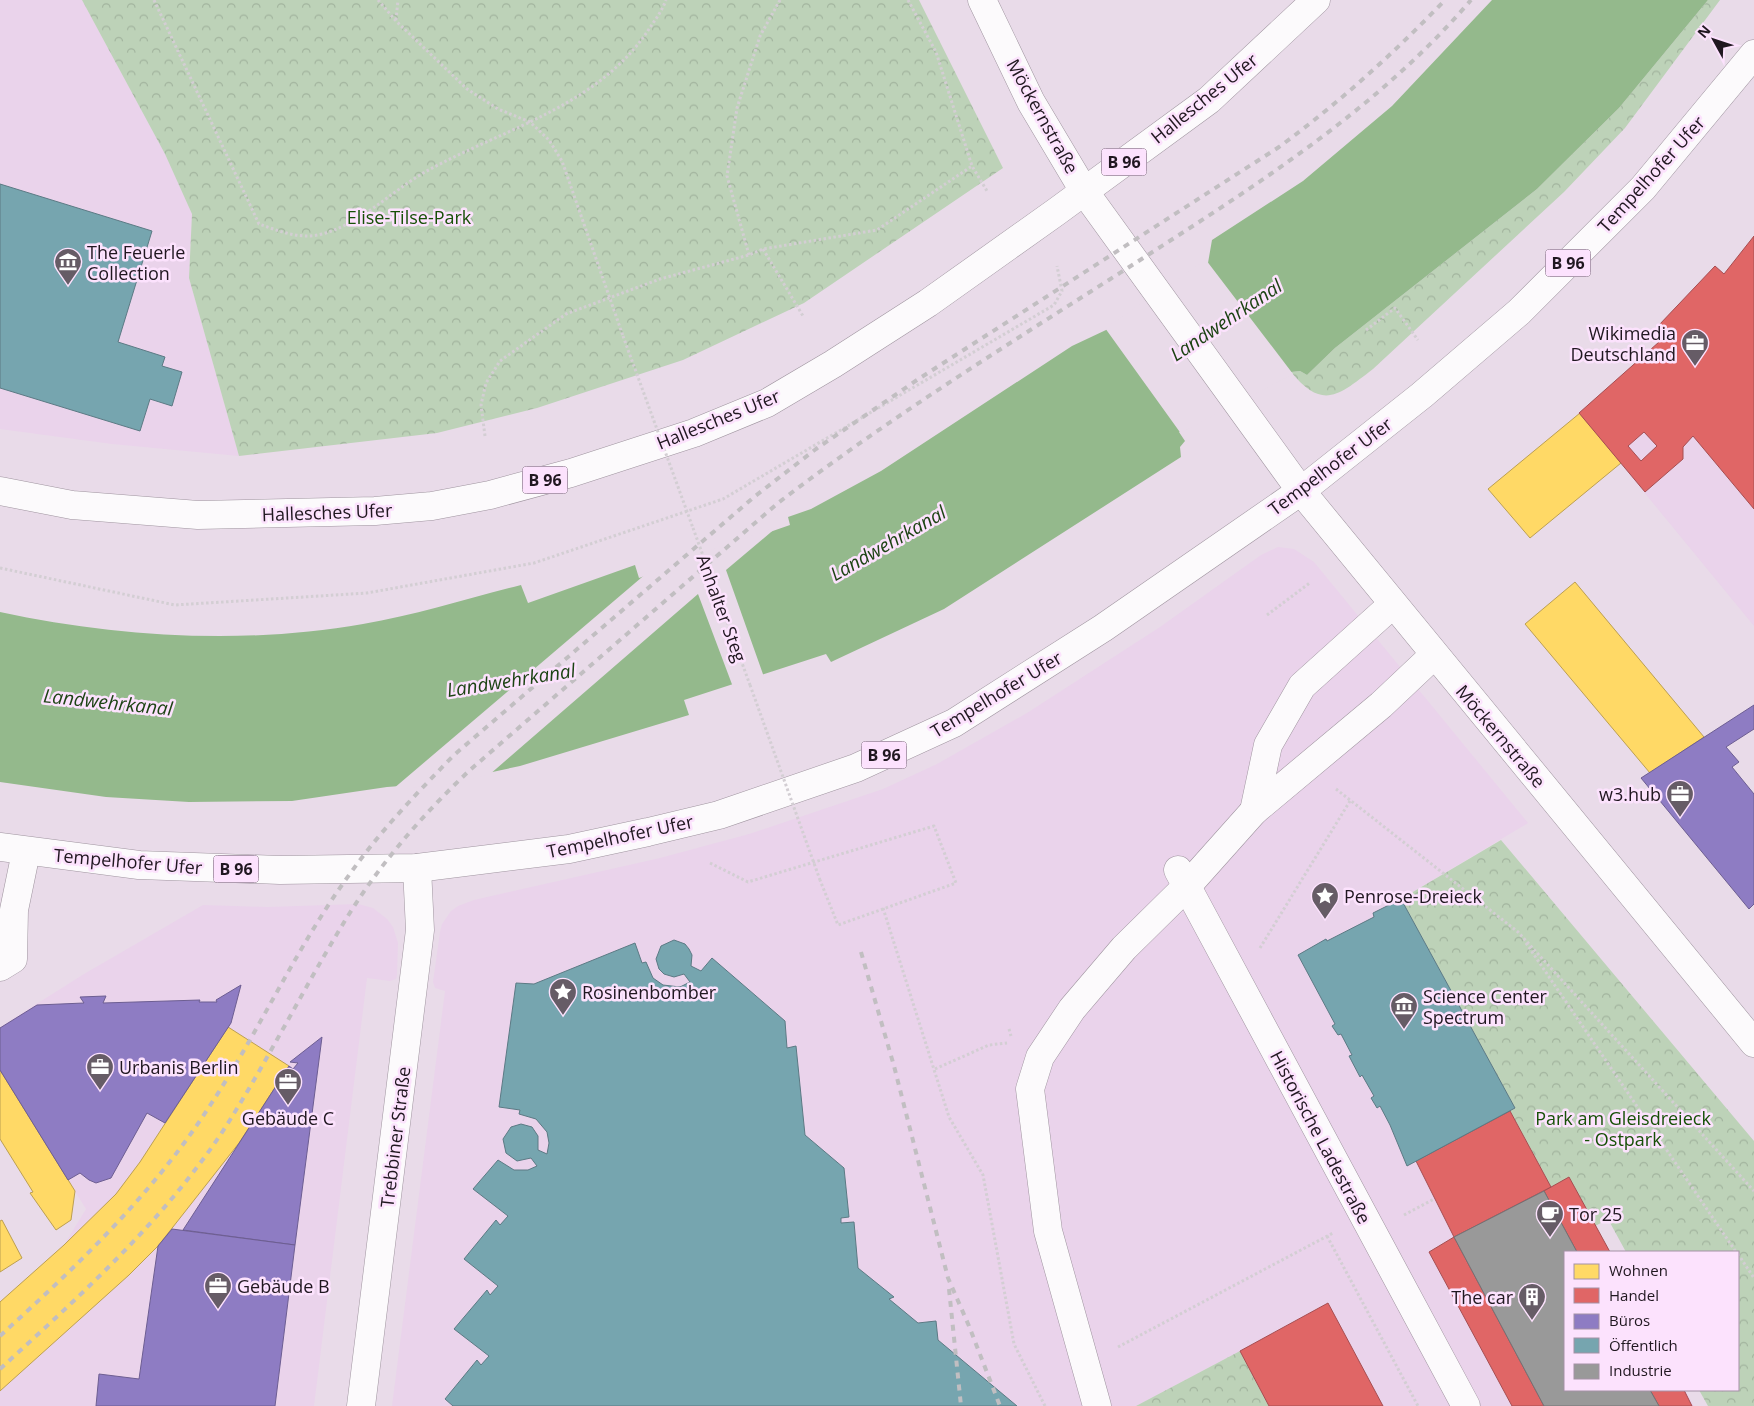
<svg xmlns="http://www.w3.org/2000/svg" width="1754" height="1406" font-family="'Open Sans',sans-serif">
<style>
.built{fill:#ead3eb}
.park{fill:url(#park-crowns)}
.water{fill:#94b98c}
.pier{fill:#e9dbe9}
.homes{fill:#ffd966;stroke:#bc9f51}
.shops{fill:#e06666;stroke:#a64e51;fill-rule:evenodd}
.offices{fill:#8e7cc3;stroke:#6d5e92}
.public{fill:#76a5af;stroke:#5c7a84}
.industry{fill:#999;stroke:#757275}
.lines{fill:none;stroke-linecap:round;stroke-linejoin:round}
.street-casing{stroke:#9f949f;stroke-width:29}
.secondary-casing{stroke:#9f949f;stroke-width:29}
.primary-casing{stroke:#9f949f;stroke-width:29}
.path{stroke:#d3ced3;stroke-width:3;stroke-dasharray:2.5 2.5;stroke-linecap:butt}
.street{stroke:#fcfafc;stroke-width:28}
.secondary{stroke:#fcfafc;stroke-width:28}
.primary{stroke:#fcfafc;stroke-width:28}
.rail{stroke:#c1bec1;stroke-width:4;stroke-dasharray:6 6;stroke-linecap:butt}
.path-bridge{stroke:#d3ced3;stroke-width:3;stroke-dasharray:2.5 2.5;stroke-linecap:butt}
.labels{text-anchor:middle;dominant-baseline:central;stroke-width:5;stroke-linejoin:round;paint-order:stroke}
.shield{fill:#fce2fd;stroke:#625462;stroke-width:1}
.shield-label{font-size:16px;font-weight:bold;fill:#201720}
.street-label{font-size:18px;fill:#201720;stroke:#fce2fd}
.park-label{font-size:18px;fill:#165006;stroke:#fce2fd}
.poi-label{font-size:18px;fill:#201720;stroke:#fce2fd;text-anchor:start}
.water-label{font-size:19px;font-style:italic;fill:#1c4313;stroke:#fce2fd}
</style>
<defs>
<pattern id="park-crowns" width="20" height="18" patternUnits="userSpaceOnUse" patternTransform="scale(1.25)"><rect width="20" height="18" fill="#bdd2b8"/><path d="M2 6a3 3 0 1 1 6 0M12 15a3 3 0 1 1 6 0" fill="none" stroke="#a2b49e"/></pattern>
</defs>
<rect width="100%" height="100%" fill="#e9dbe9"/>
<!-- built -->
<g class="built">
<polygon points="0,0 82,0 165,154 192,214 189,278 239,456 112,444 0,429"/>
<polygon points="1754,236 1754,626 1579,413 1667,334 1659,325 1715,266 1725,274"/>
<polygon points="1278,547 1294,549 1314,562 1528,823 1401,899 1515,1108 1511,1111 1569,1177 1610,1252 1565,1252 1565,1390 1685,1390 1694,1406 1269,1406 1240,1351 1136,1406 392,1406 445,991 435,988 433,982 440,932 442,924 451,911 458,906 474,900 660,858 749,834 883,789 937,764 1027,713 1160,627 1261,555"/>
<polygon points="358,904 373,908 387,919 393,927 398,943 397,975 396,979 390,981 367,978 314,1406 0,1406 0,1302 64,1245 86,1209 0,1069 0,1027 84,974 203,905 268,907"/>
</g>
<!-- park -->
<g class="park">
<polygon points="82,0 919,0 1003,168 804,303 683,360 537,408 437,433 239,456 189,278 192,214 165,154"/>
<path d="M1708 0H1720L1625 128 1564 192 1373 369C1339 395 1323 411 1291 372L1300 371 1307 375 1335 348 1537 189 1619 108Z"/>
<polygon points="1501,840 1754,1141 1754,1406 1708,1406 1699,1390 1738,1390 1738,1252 1626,1252 1608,1219 1570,1240 1544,1191 1551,1187 1510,1111 1515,1108 1401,899"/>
<polygon points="1240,1351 1269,1406 1136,1406"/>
</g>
<!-- water -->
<path class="water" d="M1492 0H1708L1619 108 1537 189 1335 348 1307 375 1300 371 1291 372 1179 432 1185 441 1180 447 1181 457 944 609 831 662 826 654 684 700 689 715 520 766 441 783 387 787 292 801 189 802 106 797 0 782V612C117 637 244 645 363 624 416 615 469 598 521 585L528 603 635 565 639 578 790 525 788 517 811 509 881 471 1072 346 1106 330 1208 263 1212 240 1303 181 1392 106Z"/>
<!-- pier -->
<g class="pier">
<polygon points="1206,260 1293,374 1182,432 1187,442 1105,328"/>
<polygon points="777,527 726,570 764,677 733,687 698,594 489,775 442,785 393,789 648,572"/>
</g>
<!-- homes -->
<g class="homes">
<polygon points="1580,413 1621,463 1530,538 1488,489"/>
<polygon points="1575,582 1704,737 1650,773 1525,624"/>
<polygon points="228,1027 289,1066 239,1143 158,1246 129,1275 0,1391 0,1302 64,1245 116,1194 140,1162"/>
<polygon points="0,1070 75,1191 71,1220 56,1230 30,1193 33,1192 0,1139"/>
<polygon points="2,1220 22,1258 0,1272 0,1221"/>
</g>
<!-- shops -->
<g class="shops">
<path d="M1754 236V509L1693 436 1683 447V459L1645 492 1579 413 1668 334 1659 325 1715 266 1724 274ZM1644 432 1657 446 1641 461 1628 446Z"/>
<polygon points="1510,1111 1551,1187 1454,1237 1416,1161"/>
<polygon points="1569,1177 1610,1252 1577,1252 1544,1191"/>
<polygon points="1454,1237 1544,1406 1512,1406 1429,1252"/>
<polygon points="1328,1303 1383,1406 1269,1406 1240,1351"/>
<polygon points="1650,1390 1684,1390 1692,1406 1659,1406"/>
</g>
<!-- offices -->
<g class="offices">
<polygon points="1754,705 1754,729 1726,747 1739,762 1732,767 1754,794 1754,904 1749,909 1641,778"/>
<polygon points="241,985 231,1023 165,1123 147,1113 111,1178 96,1183 89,1180 80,1173 68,1180 0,1070 0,1028 37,1005 84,1003 80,997 106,996 103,1003 200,1000 199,1002 217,1002 216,1000"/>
<polygon points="322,1037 295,1245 183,1230 289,1066 293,1069 298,1063 290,1062"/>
<polygon points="172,1229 295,1245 275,1406 96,1406 99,1374 139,1379 158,1246"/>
</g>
<!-- public -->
<g class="public">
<polygon points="0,184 152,231 118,342 165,357 162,366 182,372 172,406 150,399 140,431 0,388"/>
<polygon points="1401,899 1515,1108 1407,1166 1390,1125 1380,1106 1377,1108 1371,1098 1374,1096 1362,1075 1360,1077 1349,1056 1352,1055 1341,1034 1338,1035 1332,1026 1335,1024 1298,955 1326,939 1327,941 1374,917 1373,913"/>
<polygon points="674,940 685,944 689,949 692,955 691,966 701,971 712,958 785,1021 787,1048 796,1046 805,1135 844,1168 849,1217 841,1218 841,1223 854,1222 858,1268 894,1297 889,1299 918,1323 936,1321 938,1340 1017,1406 453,1406 445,1399 477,1360 481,1365 489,1356 454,1329 487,1290 490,1295 498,1286 464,1259 496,1220 500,1225 508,1216 473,1189 498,1160 514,1170 528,1170 537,1166 531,1158 517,1161 506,1153 503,1139 511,1127 521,1124 532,1127 538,1136 538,1150 547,1154 549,1143 547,1132 536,1119 519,1114 520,1110 499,1107 516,983 534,984 635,943 642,963 646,962 653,978 663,985 680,987 690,982 684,974 674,977 664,974 659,969 656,959 661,946"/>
</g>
<!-- industry -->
<polygon class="industry" points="1544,1191 1577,1252 1565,1252 1565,1390 1650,1390 1659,1406 1544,1406 1454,1237"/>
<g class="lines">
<defs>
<g id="street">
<polyline points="982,0 1031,102 1084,191"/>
<polyline points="1254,811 1268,745 1302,686 1393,604"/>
<polyline points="1178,870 1466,1406"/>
<polyline points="0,967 13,959 14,910 26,852"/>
<polyline points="361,1406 420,930 417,868"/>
<polyline points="1097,1406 1048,1231 1030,1089 1040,1057 1072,1009 1124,948 1188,885 1254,811 1381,705 1434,655"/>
</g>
<polyline id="secondary" points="1084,191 1301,491 1754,1043"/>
<g id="primary">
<polyline points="0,491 72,505 198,515 375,511 432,506 490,495 571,473 694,433 767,403 833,364 928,303 1056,212 1209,100 1316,0"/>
<polyline points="0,847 139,865 280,870 417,868 569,849 648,832 719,815 856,768 954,723 1103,628 1301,491 1422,395 1519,312 1643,188 1754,54"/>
</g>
</defs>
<!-- street casing -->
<use href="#street" class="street-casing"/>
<!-- secondary casing -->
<use href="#secondary" class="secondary-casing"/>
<!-- primary casing -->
<use href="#primary" class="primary-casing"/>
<!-- path -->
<g class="path">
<path d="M154 0 259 224C279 231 300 240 322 234 362 223 389 193 425 172 502 129 598 107 649 29 655 20 662 11 666 0"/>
<polyline points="378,0 396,21 467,89 498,109 530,122 549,140 562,161 623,336"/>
<polyline points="908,0 936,52 972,166 987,191"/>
<polyline points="396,20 398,0"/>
<polyline points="763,249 803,316"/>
<polyline points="749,255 727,176 737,108 760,36 780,0"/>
<polyline points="1366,330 1395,308 1418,340"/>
<polyline points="485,436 481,405 486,383 500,361 566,314 660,279 749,255 763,249 877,230 972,166"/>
<polyline points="693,528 750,685"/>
<polyline points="0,568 175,605 367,593 534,563 723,499 1054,305 1062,291 1057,266"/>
<polyline points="1267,615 1311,582"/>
<polyline points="1336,789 1518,932 1754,1191"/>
<polyline points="710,863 748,882 934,826 956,883 838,925 820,880"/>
<polyline points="883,908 949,1117 983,1175 1014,1344 1045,1406"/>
<polyline points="1526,943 1736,1252"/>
<polyline points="1260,948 1350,801"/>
<polyline points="1009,1029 1011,1036"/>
<polyline points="935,1069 989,1045 1007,1043"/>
<polyline points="1404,1215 1434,1199"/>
<polyline points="1327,1236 1418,1406"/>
<polyline points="1738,1254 1754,1278"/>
<polyline points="1118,1347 1333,1233"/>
</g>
<!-- street -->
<use href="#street" class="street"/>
<!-- secondary -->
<use href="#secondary" class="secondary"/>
<!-- primary -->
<use href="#primary" class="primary"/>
<!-- rail -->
<g class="rail">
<polyline points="861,952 894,1066 948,1278 969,1326 1000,1406"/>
<polyline points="949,1289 961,1406"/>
<path d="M0 1336C78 1265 154 1193 211 1104 261 1028 298 944 352 871 382 829 418 792 454 755L754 497 816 449 917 380 1279 147C1340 102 1393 54 1445 0"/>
<path d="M0 1369C80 1296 160 1224 221 1134 265 1066 301 993 343 924 377 867 422 815 470 770L778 503C897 412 1025 334 1151 253 1266 179 1381 105 1471 0"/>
</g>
<!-- path-bridge -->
<g class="path-bridge">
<polyline points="623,336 693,528"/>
<polyline points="750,685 820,880"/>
</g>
</g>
<!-- icons -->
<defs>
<symbol id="museum-pin" viewBox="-11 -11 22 30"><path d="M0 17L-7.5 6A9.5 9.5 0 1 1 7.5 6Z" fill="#665c66" stroke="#fce2fd"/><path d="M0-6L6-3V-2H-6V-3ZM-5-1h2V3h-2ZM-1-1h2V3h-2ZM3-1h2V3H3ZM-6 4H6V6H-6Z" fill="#fff"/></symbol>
<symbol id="office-pin" viewBox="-11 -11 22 30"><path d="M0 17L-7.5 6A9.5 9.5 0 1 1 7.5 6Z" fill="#665c66" stroke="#fce2fd"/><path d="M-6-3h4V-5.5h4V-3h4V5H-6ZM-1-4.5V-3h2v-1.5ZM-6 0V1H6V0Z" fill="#fff"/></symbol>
<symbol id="sight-pin" viewBox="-11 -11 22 30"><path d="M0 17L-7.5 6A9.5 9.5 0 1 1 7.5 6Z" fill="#665c66" stroke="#fce2fd"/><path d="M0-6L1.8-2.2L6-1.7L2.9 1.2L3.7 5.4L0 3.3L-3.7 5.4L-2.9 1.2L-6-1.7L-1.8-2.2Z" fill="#fff"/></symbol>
<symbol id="cafe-pin" viewBox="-11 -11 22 30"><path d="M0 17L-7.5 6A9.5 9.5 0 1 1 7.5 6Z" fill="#665c66" stroke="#fce2fd"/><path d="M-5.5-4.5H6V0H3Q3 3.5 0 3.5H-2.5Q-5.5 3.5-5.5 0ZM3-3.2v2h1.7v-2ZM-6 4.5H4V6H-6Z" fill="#fff"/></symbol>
<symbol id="building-pin" viewBox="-11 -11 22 30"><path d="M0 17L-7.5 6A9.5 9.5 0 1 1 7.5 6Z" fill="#665c66" stroke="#fce2fd"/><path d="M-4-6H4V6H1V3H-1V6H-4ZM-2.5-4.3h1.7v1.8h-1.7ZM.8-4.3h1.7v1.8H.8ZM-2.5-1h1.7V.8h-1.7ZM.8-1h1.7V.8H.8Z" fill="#fff"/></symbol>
</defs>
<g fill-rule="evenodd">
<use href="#museum-pin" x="52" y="246" width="32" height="43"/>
<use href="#office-pin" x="1679" y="327" width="32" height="43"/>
<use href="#office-pin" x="1664" y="778" width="32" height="43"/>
<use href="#sight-pin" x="1309" y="880" width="32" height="43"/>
<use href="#sight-pin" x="547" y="976" width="32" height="43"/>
<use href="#museum-pin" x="1388" y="990" width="32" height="43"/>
<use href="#office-pin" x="84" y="1051" width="32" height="43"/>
<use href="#office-pin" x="272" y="1066" width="32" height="43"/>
<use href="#cafe-pin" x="1534" y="1198" width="32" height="43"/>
<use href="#office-pin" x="202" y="1270" width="32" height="43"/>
<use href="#building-pin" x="1516" y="1281" width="32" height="43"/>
</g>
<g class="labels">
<!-- shield labels -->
<g class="shield">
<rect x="1101.5" y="148.5" width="45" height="27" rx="4"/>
<rect x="1545.5" y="249.5" width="45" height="27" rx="4"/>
<rect x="522.5" y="466.5" width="45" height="27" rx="4"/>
<rect x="861.5" y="741.5" width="45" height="27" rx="4"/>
<rect x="213.5" y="855.5" width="45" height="27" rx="4"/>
</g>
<g class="shield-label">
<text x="1124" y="162">B 96</text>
<text x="1568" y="263">B 96</text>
<text x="545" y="480">B 96</text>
<text x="884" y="755">B 96</text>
<text x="236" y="869">B 96</text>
</g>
<!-- street labels -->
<g class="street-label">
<text transform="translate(1204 98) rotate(-39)">Hallesches Ufer</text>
<text transform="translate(1043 116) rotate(61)">Möckernstraße</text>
<text transform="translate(1651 174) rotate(-48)">Tempelhofer Ufer</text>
<text transform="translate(718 419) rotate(-22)">Hallesches Ufer</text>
<text transform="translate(1330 466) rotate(-37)">Tempelhofer Ufer</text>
<text transform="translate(327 512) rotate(-2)">Hallesches Ufer</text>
<text transform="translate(722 608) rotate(70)">Anhalter Steg</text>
<text transform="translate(996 694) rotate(-31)">Tempelhofer Ufer</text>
<text transform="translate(1501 736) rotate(50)">Möckernstraße</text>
<text transform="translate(620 836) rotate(-12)">Tempelhofer Ufer</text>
<text transform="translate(128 861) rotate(5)">Tempelhofer Ufer</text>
<text transform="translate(395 1137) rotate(-83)">Trebbiner Straße</text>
<text transform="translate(1321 1137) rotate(62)">Historische Ladestraße</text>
</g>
<!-- park labels -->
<g class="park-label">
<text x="409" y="217">Elise-Tilse-Park</text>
<text x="1623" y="1118">Park am Gleisdreieck<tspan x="1623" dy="21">- Ostpark</tspan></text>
</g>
<!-- poi labels -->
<g class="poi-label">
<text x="87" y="252">The Feuerle<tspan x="87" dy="21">Collection</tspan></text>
<text x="1676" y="333" text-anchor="end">Wikimedia<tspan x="1676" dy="21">Deutschland</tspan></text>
<text x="1661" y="794" text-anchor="end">w3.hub</text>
<text x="1344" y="896">Penrose-Dreieck</text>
<text x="582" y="992">Rosinenbomber</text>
<text x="1423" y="996">Science Center<tspan x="1423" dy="21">Spectrum</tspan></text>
<text x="119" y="1067">Urbanis Berlin</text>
<text x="288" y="1118" text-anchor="middle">Gebäude C</text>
<text x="1569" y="1214">Tor 25</text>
<text x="237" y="1286">Gebäude B</text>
<text x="1513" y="1297" text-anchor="end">The car</text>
</g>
<!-- water labels -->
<g class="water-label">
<text transform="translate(1226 320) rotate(-34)">Landwehrkanal</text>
<text transform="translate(888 543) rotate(-30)">Landwehrkanal</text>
<text transform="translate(511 680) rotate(-9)">Landwehrkanal</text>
<text transform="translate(108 702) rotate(6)">Landwehrkanal</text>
</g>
</g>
<!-- legend -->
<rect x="1564" y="1251" width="175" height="140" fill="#fce2fd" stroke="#a491a5"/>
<rect x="1574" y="1264" width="25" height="15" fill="#ffd966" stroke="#a491a5"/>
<text x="1609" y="1276" font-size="15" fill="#201720">Wohnen</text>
<rect x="1574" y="1288" width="25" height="15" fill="#e06666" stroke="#a491a5"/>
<text x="1609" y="1301" font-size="15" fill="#201720">Handel</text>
<rect x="1574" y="1314" width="25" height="15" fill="#8e7cc3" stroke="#a491a5"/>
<text x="1609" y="1326" font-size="15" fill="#201720">Büros</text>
<rect x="1574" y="1338" width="25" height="15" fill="#76a5af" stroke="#a491a5"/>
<text x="1609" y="1351" font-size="15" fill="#201720">Öffentlich</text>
<rect x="1574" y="1364" width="25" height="15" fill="#999999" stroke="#a491a5"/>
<text x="1609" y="1376" font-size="15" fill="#201720">Industrie</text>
<!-- north arrow -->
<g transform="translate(1714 40) rotate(310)" stroke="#fce2fd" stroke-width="4" paint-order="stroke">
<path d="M0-4L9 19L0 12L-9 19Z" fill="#201720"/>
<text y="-8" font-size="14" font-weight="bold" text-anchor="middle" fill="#201720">N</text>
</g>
</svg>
